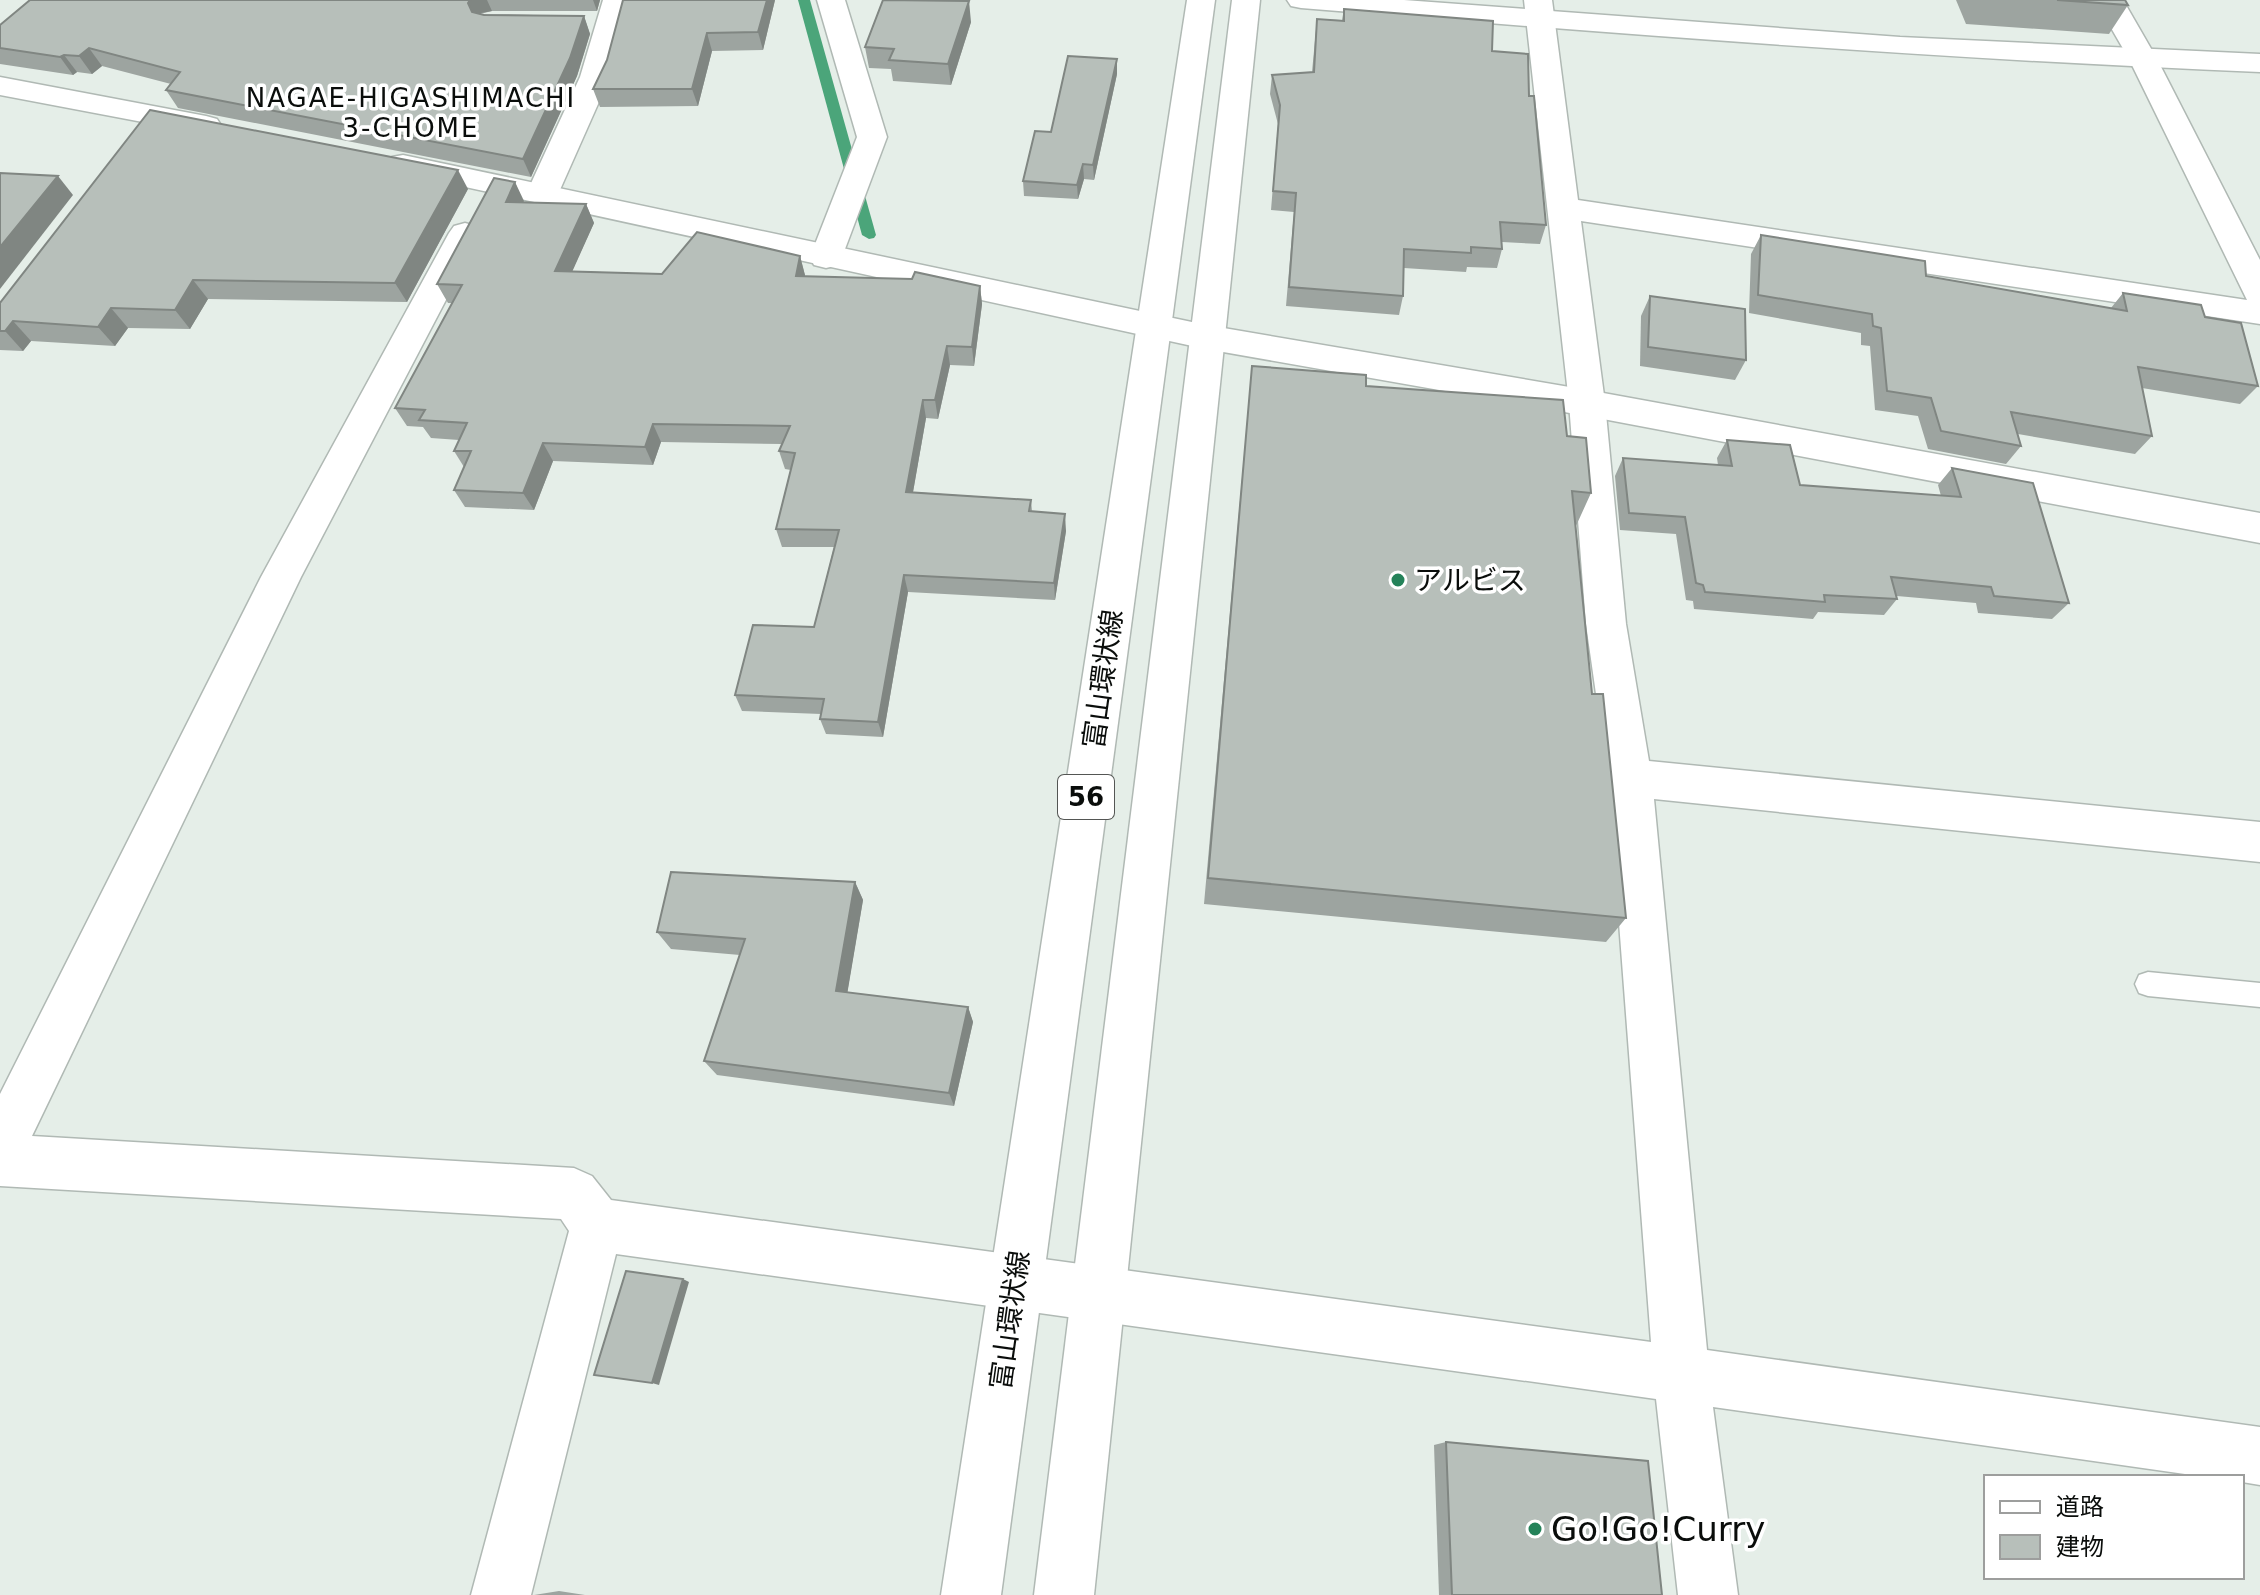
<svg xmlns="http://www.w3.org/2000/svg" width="2260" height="1595" font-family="'DejaVu Sans','Noto Sans JP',sans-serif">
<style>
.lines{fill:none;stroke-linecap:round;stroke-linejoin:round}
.stream{fill:#4ba57a;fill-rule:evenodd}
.service-casing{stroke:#b0b9b4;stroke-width:3}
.minor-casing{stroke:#b0b9b4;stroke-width:3}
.tertiary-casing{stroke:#b0b9b4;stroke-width:3}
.primary-casing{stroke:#b0b9b4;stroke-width:3}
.service{fill:#fff;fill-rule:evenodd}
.minor{fill:#fff;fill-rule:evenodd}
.tertiary{fill:#fff;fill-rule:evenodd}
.primary{fill:#fff;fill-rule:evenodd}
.wall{fill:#9da4a0}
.shaded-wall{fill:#808682}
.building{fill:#b7bfba;stroke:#808682;stroke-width:2}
.poi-dot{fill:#248259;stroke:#fff;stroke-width:3}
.labels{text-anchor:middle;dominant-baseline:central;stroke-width:7;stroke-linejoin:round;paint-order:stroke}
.far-neighbourhood-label{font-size:26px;letter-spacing:2px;fill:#0a0d0b;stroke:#fff}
.shield{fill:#fff;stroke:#545654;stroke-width:2}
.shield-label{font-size:26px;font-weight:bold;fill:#0a0d0b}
.poi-label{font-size:28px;fill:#0a0d0b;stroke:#fff;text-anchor:start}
.street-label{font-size:28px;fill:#0a0d0b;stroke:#fff}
.near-poi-label{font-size:34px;fill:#0a0d0b;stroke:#fff;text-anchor:start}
</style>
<rect width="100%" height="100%" fill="#e5eee8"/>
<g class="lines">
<!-- stream -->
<polygon class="stream" points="798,0 810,0 876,235 874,238 869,239 862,235"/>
<defs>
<polygon id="service" points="2148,972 2260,983 2260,1007 2148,996 2139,993 2135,984 2139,975"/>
<g id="minor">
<polygon points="603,0 631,0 610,77 559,192 554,199 543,202 532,199 527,192 580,77"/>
<polygon points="817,0 845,0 887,137 842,257 838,265 826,268 814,265 810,257 857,137"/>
<polygon points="1524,0 1552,0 1578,200 2247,300 2129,59 2095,0 2123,0 2157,59 2260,260 2260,324 1581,221 1605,403 1626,624 1649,761 2260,822 2260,862 1654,799 1707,1350 2260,1427 2260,1485 2242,1482 2242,1477 2206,1477 1713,1407 1738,1595 1678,1595 1656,1399 616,1254 531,1595 471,1595 569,1231 561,1219 0,1186 0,1094 261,577 449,233 454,226 465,223 476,226 481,233 301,577 32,1136 574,1168 592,1176 611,1200 1651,1342 1608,778 1586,624 1569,403"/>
</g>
<g id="tertiary">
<path d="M1287 0H1404L1900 37 2260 54V72C1940 59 1620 34 1301 8L1291 6Z"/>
<polygon points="0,77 206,116 217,119 221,125 217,131 206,134 0,95"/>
<polygon points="403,155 1206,325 1587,390 2260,513 2260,543 1587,416 1206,349 392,171 387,164 392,157"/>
</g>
<g id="primary">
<polygon points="1187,0 1215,0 1001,1595 941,1595"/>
<polygon points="1232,0 1260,0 1094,1595 1034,1595"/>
</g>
</defs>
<!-- service casing -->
<use href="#service" class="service-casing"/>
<!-- minor casing -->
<use href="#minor" class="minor-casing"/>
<!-- tertiary casing -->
<use href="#tertiary" class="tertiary-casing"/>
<!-- primary casing -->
<use href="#primary" class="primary-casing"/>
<!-- service -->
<use href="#service" class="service"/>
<!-- minor -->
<use href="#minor" class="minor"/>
<!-- tertiary -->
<use href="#tertiary" class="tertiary"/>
<!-- primary -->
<use href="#primary" class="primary"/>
</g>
<!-- wall -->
<g class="wall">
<polygon points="30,0 600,0 597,11 492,11 480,14 584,16 590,34 577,76 531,177 178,108 166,90 171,84 102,66 92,74 77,72 73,75 0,64 0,25"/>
<polygon points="775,0 763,50 712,51 698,106 600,107 593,89 607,60"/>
<polygon points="1956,0 2125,0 2128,5 2109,34 1966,24"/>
<polygon points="1344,9 1492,51 1529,96 1546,225 1540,244 1502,242 1502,249 1497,268 1467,267 1466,272 1404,268 1403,296 1399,315 1286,306 1294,212 1271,210 1278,124 1270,94 1272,75 1312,72 1317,19 1342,20"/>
<polygon points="971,22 951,85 893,81 891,69 869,68 865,47"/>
<polygon points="1117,74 1094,180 1084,179 1078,199 1024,196 1023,181 1051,132"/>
<polygon points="515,182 523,203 586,204 594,223 572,271 662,274 800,256 805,276 980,286 982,304 974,366 950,365 938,419 926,418 913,492 1031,500 1032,511 1066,531 1055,600 908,592 883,737 826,734 820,719 821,714 742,711 735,695 814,627 834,547 782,547 776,529 791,470 785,469 779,451 782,444 661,442 653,465 553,461 534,510 465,507 454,490 464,467 454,451 459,440 431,438 423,427 407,426 395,408 452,303 448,303 437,284"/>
<polygon points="468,189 407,302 208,299 190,329 128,328 115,346 31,341 23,351 0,350 0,303"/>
<polygon points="1761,235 1926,276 2111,308 2123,293 2205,317 2258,386 2240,404 2142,388 2152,436 2135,454 2018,434 2021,446 2006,464 1928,449 1918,416 1875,410 1870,346 1861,345 1861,333 1749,313 1751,254"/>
<polygon points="1650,296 1746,360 1735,380 1640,366 1641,316"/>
<polygon points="1252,366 1366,386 1567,436 1591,493 1576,526 1592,694 1626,918 1606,942 1204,904"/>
<polygon points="1727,440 1800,485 1941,496 1938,485 1952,468 2069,603 2052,619 1978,613 1976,603 1897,596 1897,599 1884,615 1818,612 1813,619 1694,609 1693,601 1686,600 1676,534 1620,530 1615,476 1623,458 1718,465 1717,458"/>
<polygon points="855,882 863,900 847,993 968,1007 973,1022 954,1106 717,1075 704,1061 740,955 671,949 657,932"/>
<polygon points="1446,1442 1662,1595 1439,1595 1434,1445"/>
<polygon points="559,1591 585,1595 534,1595"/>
</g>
<!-- shaded-wall -->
<g class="shaded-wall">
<polygon points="470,0 487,0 492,11 481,13 476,20 468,3"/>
<polygon points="593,0 600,0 597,11"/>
<polygon points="767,0 775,0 763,50 758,32"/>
<polygon points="969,1 971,22 951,85 948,64"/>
<polygon points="584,16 590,34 577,76 531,177 523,159"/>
<polygon points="707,33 712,51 698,106 692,89"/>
<polygon points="89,48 102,66 92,74 79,56"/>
<polygon points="64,55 77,72 73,75 60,57"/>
<polygon points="1117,59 1117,74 1094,180 1093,165"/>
<polygon points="1083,164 1084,179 1078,199 1077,185"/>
<polygon points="458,170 468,189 407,302 395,283"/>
<polygon points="58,176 73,195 0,289 0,247"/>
<polygon points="515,182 524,201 515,221 506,202"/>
<polygon points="586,204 594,223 564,290 555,271"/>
<polygon points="800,256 805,275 801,295 796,276"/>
<polygon points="193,280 208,299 190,329 175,310"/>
<polygon points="980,286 982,304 974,366 972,347"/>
<polygon points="111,308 128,328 115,346 98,327"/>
<polygon points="13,321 31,341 23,351 5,331"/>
<polygon points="947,346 950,365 938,419 935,400"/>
<polygon points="923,400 926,418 910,509 906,492"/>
<polygon points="653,424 661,442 653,465 645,447"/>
<polygon points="543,443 553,461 534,510 523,493"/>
<polygon points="1065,514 1066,531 1055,600 1054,583"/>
<polygon points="904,575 908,592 883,737 878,722"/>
<polygon points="855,882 863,900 845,1007 836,991"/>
<polygon points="968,1007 973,1022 954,1106 949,1093"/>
<polygon points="683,1279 689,1282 659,1385 652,1383"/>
</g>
<!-- building -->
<g class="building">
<polygon points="30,0 470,0 468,3 472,12 484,15 584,16 570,58 523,159 166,90 180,72 89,48 79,56 64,55 60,57 0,48 0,25"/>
<polygon points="623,0 767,0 758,32 707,33 692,89 593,89 607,60"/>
<polygon points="883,0 969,1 948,64 889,60 894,49 865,47"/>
<polygon points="2057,0 2125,0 2128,5"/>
<polygon points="1344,9 1493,21 1492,51 1528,54 1529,96 1534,96 1546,225 1500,222 1502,249 1471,247 1471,253 1404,249 1403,296 1289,287 1296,193 1273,191 1280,105 1272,75 1314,72 1317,19 1344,21"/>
<polygon points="1068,56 1117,59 1093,165 1083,164 1077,185 1023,181 1035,131 1051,132"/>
<polygon points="150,110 458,170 395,283 193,280 175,310 111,308 98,327 13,321 5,331 0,331 0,303"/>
<polygon points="0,173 58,176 0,247"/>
<polygon points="494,178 515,182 506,202 586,204 555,271 662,274 697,232 800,256 796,276 912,279 915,272 980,286 972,347 947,346 935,400 923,400 906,492 1031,500 1029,511 1065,514 1054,583 904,575 878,722 820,719 824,699 735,695 753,625 814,627 839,530 776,529 795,453 779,451 790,426 653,424 645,447 543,443 523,493 454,490 471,451 454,451 467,423 419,420 425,410 395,408 462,285 437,284"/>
<polygon points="1761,235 1925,261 1926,276 2127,311 2123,293 2201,305 2205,317 2241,323 2258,386 2138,367 2152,436 2011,412 2021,446 1941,431 1931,398 1887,391 1881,328 1873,326 1872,314 1758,295"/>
<polygon points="1650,296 1745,309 1746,360 1648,347"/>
<polygon points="1252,366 1366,375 1366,386 1563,400 1567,436 1586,438 1591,493 1572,491 1592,694 1603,694 1626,918 1208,878"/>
<polygon points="1727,440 1790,445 1800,485 1961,497 1952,468 2033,483 2069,603 1994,596 1991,587 1891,577 1897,599 1824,595 1825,602 1705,592 1703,585 1696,583 1685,517 1629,513 1623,458 1732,466"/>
<polygon points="671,872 855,882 836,991 968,1007 949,1093 704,1061 745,939 657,932"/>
<polygon points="626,1271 683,1279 652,1383 594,1375"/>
<polygon points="1446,1442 1648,1461 1662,1595 1452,1595"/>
</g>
<!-- markers -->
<g class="poi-dot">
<circle cx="1398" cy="580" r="8"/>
<circle cx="1535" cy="1529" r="8"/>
</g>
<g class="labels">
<!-- far-neighbourhood labels -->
<g class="far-neighbourhood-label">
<text x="411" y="98">NAGAE-HIGASHIMACHI<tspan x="411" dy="30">3-CHOME</tspan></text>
</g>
<!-- shield labels -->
<rect class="shield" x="1058" y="775" width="56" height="44" rx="6"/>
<g class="shield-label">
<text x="1086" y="797">56</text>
</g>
<!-- poi labels -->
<g class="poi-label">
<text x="1414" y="580">アルビス</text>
</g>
<!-- street labels -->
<g class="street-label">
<text transform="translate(1103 679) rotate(-82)">富山環状線</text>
<text transform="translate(1010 1320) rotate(-82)">富山環状線</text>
</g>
<!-- near-poi labels -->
<g class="near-poi-label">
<text x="1551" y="1529">Go!Go!Curry</text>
</g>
</g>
<!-- legend -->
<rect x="1984" y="1475" width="260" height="104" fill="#ffffff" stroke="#9d9e9d" stroke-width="2"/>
<rect x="2000" y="1501" width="40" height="12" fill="#ffffff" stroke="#9d9e9d" stroke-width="2"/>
<text x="2056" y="1515" font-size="24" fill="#0a0d0b">道路</text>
<rect x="2000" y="1535" width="40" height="24" fill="#b7bfba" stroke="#9d9e9d" stroke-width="2"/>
<text x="2056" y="1555" font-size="24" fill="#0a0d0b">建物</text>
</svg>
